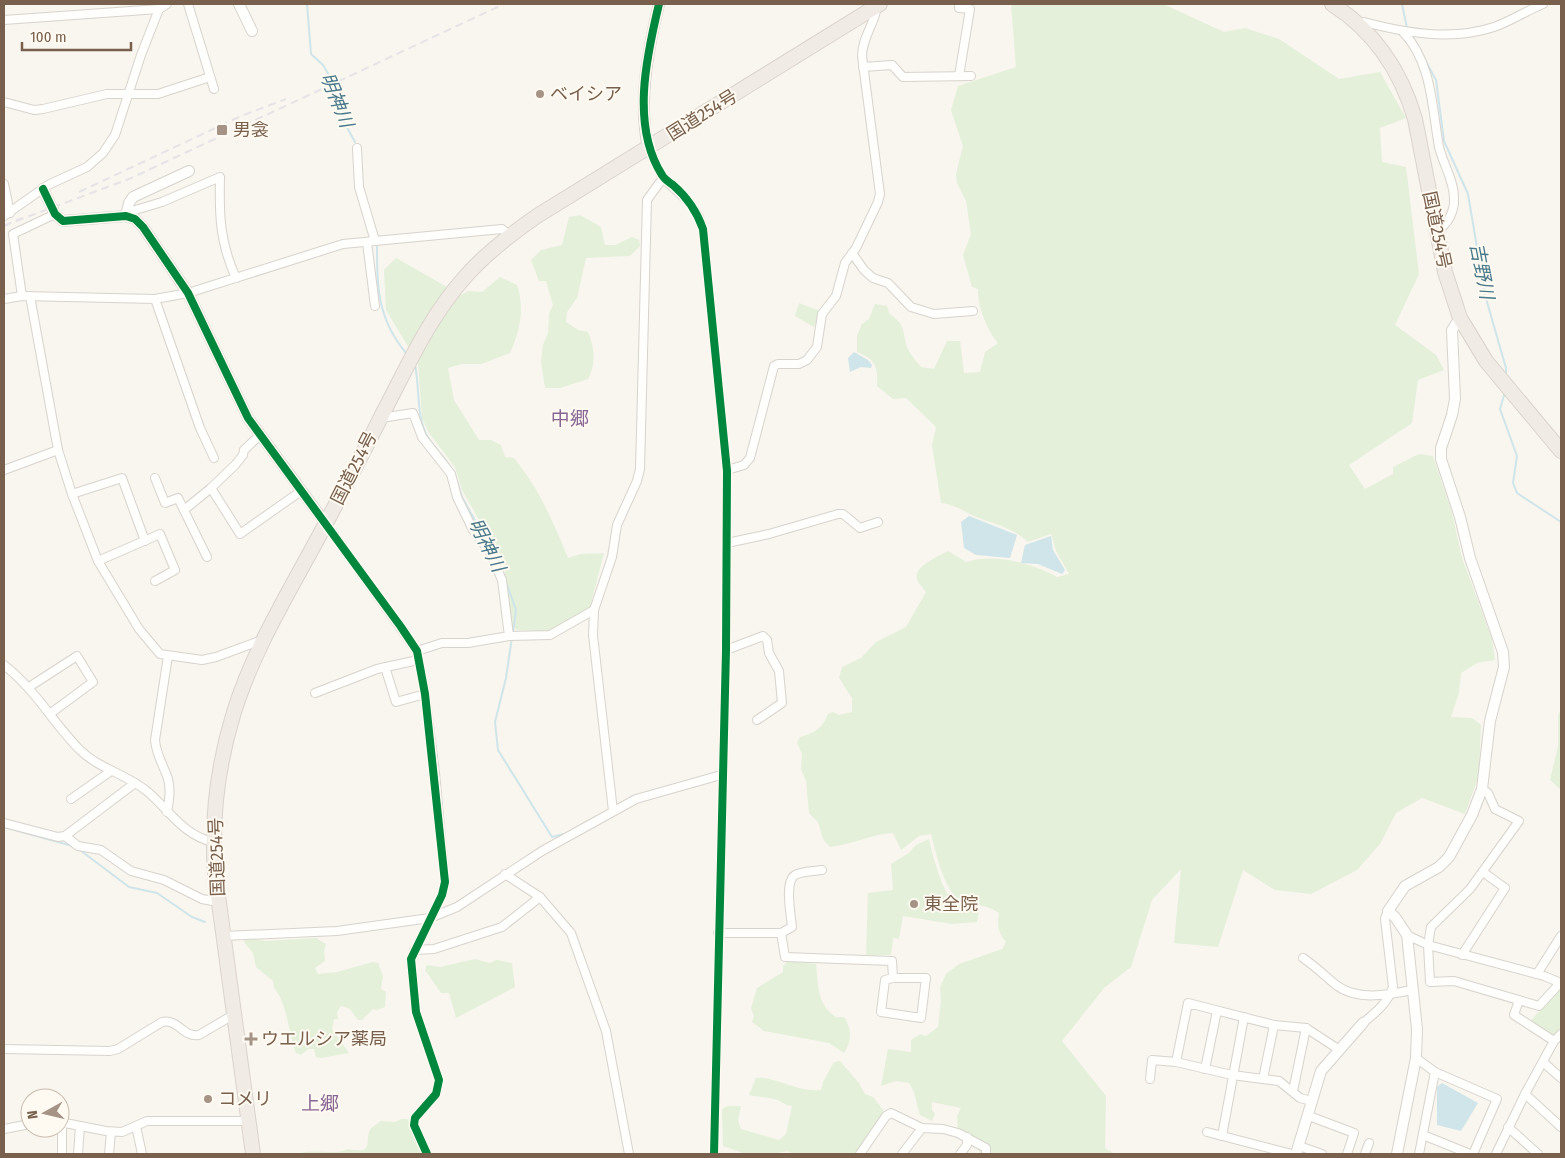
<svg xmlns="http://www.w3.org/2000/svg" width="1565" height="1158" font-family="'Fira Sans Condensed','Noto Sans JP',sans-serif">
<style>
.green{fill:#e4f0da}
.water{fill:#cfe5e9}
.lines{fill:none;stroke-linecap:round;stroke-linejoin:round}
.stream{stroke:#cfe5e9;stroke-width:2}
.street-casing{stroke:#d8d3cc;stroke-width:10}
.secondary-casing{stroke:#d8d3cc;stroke-width:12}
.highway-casing{stroke:#dad3cc;stroke-width:16}
.street{stroke:#fefefd;stroke-width:8}
.secondary{stroke:#fefefd;stroke-width:10}
.highway{stroke:#f1ebe6;stroke-width:14}
.rail{stroke:#e6e3e6;stroke-width:2;stroke-dasharray:8 5;stroke-linecap:butt}
.cycleway-casing{stroke:#fffaf1;stroke-width:11}
.cycleway{stroke:#00873e;stroke-width:8}
.poi-dot{fill:#a59486;stroke:#fffaf1;stroke-width:2}
.labels{text-anchor:middle;dominant-baseline:central;stroke-width:4;stroke-linejoin:round;paint-order:stroke}
.poi-label{font-size:18px;fill:#78604d;stroke:#fffaf1;text-anchor:start}
.street-label{font-size:18px;fill:#78604d;stroke:#fffaf1}
.water-label{font-size:19px;font-style:italic;fill:#477a8b;stroke:#fffaf1}
.neighbourhood-label{font-size:19px;fill:#886693;stroke:#fffaf1}
</style>
<rect width="100%" height="100%" fill="#f8f6ef"/>
<!-- green -->
<g class="green">
<path d="M1011 4H1163L1224 32 1245 28 1279 39 1339 79 1380 72 1406 118 1380 128 1382 162 1406 167 1419 274 1395 325 1436 355 1444 370 1418 380 1412 423 1349 465 1365 489 1393 474V467L1419 454 1433 456 1452 513 1462 558 1492 639 1495 660 1477 663 1461 673 1459 693 1451 717 1472 718 1481 725 1479 775 1465 814 1422 798 1396 813 1380 844 1357 870 1311 894 1275 890 1243 870 1218 947 1174 943 1181 869 1152 900 1131 967 1104 988 1062 1041 1106 1096 1105 1148 1115 1154H981L966 1132 958 1131 957 1116 961 1108 932 1102V1110L935 1114 932 1121 920 1115C916 1103 916 1093 909 1083L896 1081 881 1086 888 1049 911 1052V1040L920 1034 926 1036 938 1027 941 1000 940 987 946 974 959 964 1002 949 1006 942C998 933 997 925 999 913 987 904 972 906 959 899 944 891 935 849 931 834L919 836 901 850 893 833C871 834 852 845 830 847L823 839 818 822 809 813 806 781 801 769 802 754 797 743 800 737C814 733 823 728 828 714L833 712 839 715 852 712V698L839 678 842 667 861 658 876 642 906 627 926 592C923 588 918 583 917 579 913 566 940 556 948 551L966 562C995 553 1031 563 1057 577L1069 574 1056 551 1051 534 1028 542C1012 527 993 524 974 516 961 510 956 505 941 503L932 445 936 427 906 398 893 399 877 386C878 366 876 360 857 352V336L862 324 869 319 875 304 887 306 889 313C907 327 901 327 907 347 910 354 916 361 921 367L934 369 947 341H960L964 373 980 372 985 352 998 343C987 331 977 305 978 289L972 287 963 255 971 234 966 201 957 183 956 174 963 146 951 110 958 86 1016 67Z"/>
<path d="M580 215 601 227 605 245H615L632 237 639 240 640 246 630 256 586 258 577 298 567 312 566 322 578 330 588 332C595 348 596 364 588 379L560 388H545L541 362 543 345 548 333 549 314 553 305 546 281H539L531 260 541 250 562 245 569 217Z"/>
<path d="M396 258 461 295 468 291 482 292 500 277 517 285C525 308 520 330 510 353L481 364H462L448 368 454 400 479 440H491L501 445 505 457 514 458C539 489 553 521 568 558L581 554 604 553 590 607 549 631 517 630 510 624 504 564 462 490 455 467 429 433 422 418 418 363 386 310 384 270Z"/>
<polygon points="799,303 820,311 814,327 795,316"/>
<polygon points="1561,709 1561,790 1550,780 1558,746 1558,715"/>
<path d="M929 839C932 854 942 891 953 901 960 907 970 908 979 910L977 922 952 924 903 916 899 939 893 938 891 955H866L868 893 893 890 891 864 909 853 916 845Z"/>
<path d="M246 938 267 941 316 938 326 944 324 951 325 961 315 968 318 974 337 972 373 962 378 963 383 976 381 989 386 992 385 1007 377 1010 373 1009 362 1020H358L350 1009 341 1006 337 1012 338 1019H334L332 1029 349 1053 321 1058 316 1057 314 1049H308L301 1055 296 1053C288 1033 288 1004 274 988L273 981 256 967 253 953 244 942Z"/>
<polygon points="475,959 490,963 497,960 512,963 515,987 456,1018 449,993 441,993 425,970 427,965 440,967"/>
<path d="M788 961 816 964C818 984 817 1005 836 1017H844C852 1029 852 1041 844 1053L829 1043 764 1031 752 1022 754 1016 751 1008 757 988 783 972V966Z"/>
<polygon points="1558,988 1561,991 1561,1029 1556,1034 1549,1035 1530,1022"/>
<path d="M840 1061 859 1083 865 1094 873 1097 884 1111 856 1154H795L787 1151 772 1154H746L723 1146 722 1109 728 1106H741L738 1120 741 1129 779 1140 786 1134 792 1106C786 1106 783 1102 777 1100 770 1097 758 1097 749 1095L756 1078C776 1076 799 1093 821 1090L823 1082 834 1062Z"/>
<path d="M401 1119H407L410 1123 422 1154H299C308 1148 337 1156 347 1149 375 1154 364 1145 370 1129L381 1121 395 1122Z"/>
</g>
<!-- water -->
<g class="water">
<polygon points="854,352 868,360 872,365 871,368 861,367 850,372 848,358"/>
<polygon points="969,516 1017,535 1010,558 976,555 964,548 961,522"/>
<polygon points="1051,536 1053,550 1065,570 1062,574 1038,564 1021,563 1025,545"/>
<polygon points="1442,1083 1478,1103 1461,1131 1437,1125 1437,1087"/>
</g>
<g class="lines">
<!-- stream -->
<g class="stream">
<polyline points="307,4 311,54 323,65 336,87 344,122 355,142"/>
<polyline points="1402,4 1407,28"/>
<polyline points="1411,34 1436,80 1444,141 1468,194 1485,295 1506,368 1506,375"/>
<path d="M377 243C377 287 377 318 406 353"/>
<path d="M415 365C420 389 416 412 426 434 433 448 447 458 453 472"/>
<polyline points="1505,392 1500,409 1517,456 1513,483 1517,493 1561,522"/>
<polyline points="457,481 462,497 488,544"/>
<polyline points="506,582 516,610 513,633"/>
<polyline points="512,637 506,678 495,722 498,750 552,837 564,834"/>
<polyline points="4,827 76,847 129,887 157,893 192,917 205,922"/>
</g>
<defs>
<g id="street">
<polyline points="188,4 214,89"/>
<polyline points="4,20 159,9"/>
<path d="M1359 25 1364 22C1405 33 1452 41 1494 27 1511 21 1526 11 1543 4"/>
<path d="M1403 32C1432 62 1432 108 1439 147 1443 164 1454 180 1454 198 1455 210 1448 225 1437 230"/>
<polyline points="863,67 892,65 903,77 971,76"/>
<polyline points="959,76 970,9 959,8 959,4"/>
<polyline points="4,102 34,110 43,109 107,94 158,94 210,77"/>
<polyline points="357,148 359,187 375,241"/>
<polyline points="648,148 663,178 690,203 699,217 703,229 727,471 726,650 714,1154"/>
<polyline points="4,184 10,213"/>
<polyline points="4,216 48,185 87,167 103,153 115,135 141,55 159,9 167,4"/>
<path d="M126 216 132 211 162 202 220 177C219 216 220 243 236 278"/>
<polyline points="367,242 375,306"/>
<polyline points="852,253 864,270 873,278 888,283 911,307 934,314 973,311"/>
<polyline points="22,296 13,234 55,214"/>
<polyline points="30,296 58,450 72,494 98,561 139,629 160,654 202,660 216,657 262,640"/>
<polyline points="4,299 22,296 155,299 188,293 343,244 502,229 509,235"/>
<polyline points="155,299 200,428 214,458"/>
<polyline points="381,418 413,413 422,437 451,474 457,497 473,530 490,552 502,580 509,636"/>
<polyline points="4,470 58,450"/>
<path d="M727 470 744 465 750 458 774 366 778 364H799L807 360 817 347 822 314 836 296 845 263 856 248 878 202 880 194 862 56C862 37 875 24 877 6"/>
<polyline points="155,478 165,503 178,498 207,557"/>
<polyline points="211,488 240,534 301,491"/>
<polyline points="72,494 122,478 145,541"/>
<polyline points="184,510 211,488 235,465 243,455 244,450 260,435"/>
<polyline points="326,524 417,651 425,694 435,773 445,882 442,895 411,959 416,1012 439,1080 436,1094 415,1118 414,1125 427,1154"/>
<polyline points="727,543 769,534 838,514 843,514 860,528 878,522"/>
<polyline points="98,561 160,534 175,570 155,581"/>
<polyline points="726,650 763,636 767,640 769,653 779,671 782,703 757,720"/>
<polyline points="417,651 442,643 468,643 509,636 550,635 594,610"/>
<path d="M4 665C37 691 52 722 80 750 99 769 127 774 148 792 170 811 183 835 213 842"/>
<polyline points="385,667 396,702 425,694"/>
<polyline points="29,687 77,656 93,682 51,713"/>
<polyline points="315,693 377,669 418,660"/>
<polyline points="1482,789 1488,793 1495,809 1519,821 1470,889 1431,927 1428,945 1430,982 1454,981 1539,1006 1560,983"/>
<polyline points="71,799 111,771"/>
<polyline points="613,811 593,635 594,610 612,557 617,525 637,481 640,469 647,200 663,178"/>
<path d="M167 812C169 801 171 790 168 779 164 766 156 755 155 740L168 656"/>
<polyline points="4,823 58,837 65,836 135,783"/>
<polyline points="65,836 78,846 101,850 131,871 164,880 202,899 218,902"/>
<polyline points="505,874 540,897 571,933 606,1031 629,1154"/>
<polyline points="718,933 781,933 785,957 892,961 893,978 926,978 921,1018 881,1012 885,980 893,978"/>
<path d="M781 933 792 927C791 915 784 882 795 875 802 871 815 871 822 870"/>
<polyline points="1407,935 1428,945 1544,976 1561,983"/>
<polyline points="223,936 337,931 430,918 457,907 542,851 636,799 721,775"/>
<polyline points="414,950 434,949 502,927 540,897"/>
<polyline points="1462,955 1505,888 1483,872"/>
<path d="M1303 958C1315 966 1325 976 1336 985 1357 1001 1388 995 1412 990"/>
<polyline points="1537,974 1561,936"/>
<polyline points="1519,1000 1514,1015 1554,1041"/>
<path d="M1363 1023C1375 1013 1388 1003 1393 987L1385 919 1388 911"/>
<path d="M4 1049 110 1051 118 1049 162 1022C178 1018 183 1038 199 1035L233 1015"/>
<polyline points="1416,1058 1435,1072 1497,1099 1473,1154"/>
<polyline points="1543,1062 1561,1078"/>
<polyline points="1205,1069 1217,1011"/>
<polyline points="1150,1079 1152,1060 1176,1062"/>
<polyline points="1263,1079 1274,1025"/>
<polyline points="1293,1091 1306,1028"/>
<polyline points="1525,1094 1561,1127"/>
<polyline points="1312,1101 1300,1098 1279,1081 1232,1075 1176,1062 1188,1003 1274,1025 1306,1028 1338,1049"/>
<polyline points="1309,1116 1354,1133 1347,1154"/>
<polyline points="60,1122 106,1131 122,1132 147,1121 249,1121"/>
<polyline points="136,1126 142,1154"/>
<polyline points="1508,1127 1538,1154"/>
<polyline points="4,1129 30,1124"/>
<polyline points="1207,1132 1292,1154"/>
<polyline points="1423,1135 1470,1154"/>
<polyline points="1222,1136 1244,1017"/>
<polyline points="1299,1146 1322,1154"/>
<polyline points="62,1154 62,1122"/>
<polyline points="78,1154 80,1126"/>
<polyline points="109,1154 111,1132"/>
<polyline points="860,1154 886,1116 891,1113 922,1128 943,1129 958,1133 986,1148 986,1154"/>
<polyline points="902,1154 922,1128"/>
<polyline points="960,1154 967,1145 967,1137"/>
<polyline points="1365,1154 1369,1143"/>
<polyline points="1419,1154 1435,1072"/>
<polyline points="1496,1154 1525,1094 1554,1041 1561,1034"/>
</g>
<g id="secondary">
<polyline points="239,4 252,31"/>
<path d="M648 148C638 101 648 50 659 4"/>
<polyline points="43,189 55,214 63,221 126,216 135,219 143,227 188,293 248,418 326,524"/>
<polyline points="126,216 129,203 133,197 189,171"/>
<polyline points="1296,1154 1321,1071 1363,1023"/>
<polyline points="1397,1154 1416,1058 1417,1029 1407,935 1395,917 1388,911 1405,886 1439,867 1449,857 1472,815 1482,789 1490,721 1504,667 1503,652 1470,558 1460,517 1441,459 1441,448 1452,415 1455,399 1452,330 1460,318"/>
</g>
<g id="highway">
<path d="M1332 4C1374 31 1401 71 1415 119L1445 272 1460 318 1486 361 1561 451"/>
<path d="M253 1154 215 873C211 819 218 764 234 712 255 645 294 584 326 523 345 487 364 451 382 415 408 366 427 320 465 277 486 253 511 234 537 216L880 4"/>
</g>
</defs>
<!-- street casing -->
<use href="#street" class="street-casing"/>
<!-- secondary casing -->
<use href="#secondary" class="secondary-casing"/>
<!-- highway casing -->
<use href="#highway" class="highway-casing"/>
<!-- street -->
<use href="#street" class="street"/>
<!-- secondary -->
<use href="#secondary" class="secondary"/>
<!-- highway -->
<use href="#highway" class="highway"/>
<!-- rail -->
<g class="rail">
<polyline points="79,192 241,116 286,99"/>
<polyline points="16,221 129,179 504,4"/>
<polyline points="4,226 22,218"/>
</g>
<defs>
<g id="cycleway">
<path d="M659 4C646 58 631 126 662 175 665 180 669 182 673 185 687 197 697 212 703 229L727 471 726 650 714 1154"/>
<polyline points="43,189 55,214 63,221 126,216 135,219 143,227 188,293 248,418 401,627 417,651 425,694 445,882 442,895 411,959 416,1012 439,1080 436,1094 415,1118 414,1125 427,1154"/>
</g>
</defs>
<!-- cycleway casing -->
<use href="#cycleway" class="cycleway-casing"/>
<!-- cycleway -->
<use href="#cycleway" class="cycleway"/>
</g>
<!-- markers -->
<g class="poi-dot">
<circle cx="540" cy="94" r="5"/>
<rect x="216" y="124" width="12" height="12" rx="2.5"/>
<circle cx="914" cy="904" r="5"/>
<path d="M248.5 1031.5h5v5h5v5h-5v5h-5v-5h-5v-5h5z"/>
<circle cx="208" cy="1099" r="5"/>
</g>
<g class="labels">
<!-- poi labels -->
<g class="poi-label">
<text x="550" y="94">ベイシア</text>
<text x="233" y="130">男衾</text>
<text x="924" y="904">東全院</text>
<text x="261" y="1039">ウエルシア薬局</text>
<text x="218" y="1099">コメリ</text>
</g>
<!-- street labels -->
<g class="street-label">
<text transform="translate(702 115) rotate(-32)">国道254号</text>
<text transform="translate(1437 230) rotate(78)">国道254号</text>
<text transform="translate(354 468) rotate(-63)">国道254号</text>
<text transform="translate(217 857) rotate(-92)">国道254号</text>
</g>
<!-- water labels -->
<g class="water-label">
<text transform="translate(337 100) rotate(68)">明神川</text>
<text transform="translate(1482 271) rotate(79)">吉野川</text>
<text transform="translate(487 545) rotate(63)">明神川</text>
</g>
<!-- neighbourhood labels -->
<g class="neighbourhood-label">
<text x="570" y="418">中郷</text>
<text x="320" y="1103">上郷</text>
</g>
</g>
<!-- border -->
<rect width="1565" height="1158" fill="none" stroke="#78604d" stroke-width="10"/>
<!-- north arrow -->
<g transform="translate(45 1113) rotate(262)"><circle r="24" fill="#fffaf1" stroke="#c9bcaf"/>
<path d="M0-4L9 19L0 12L-9 19Z" fill="#a59486"/>
<text y="-8" font-size="14" font-weight="bold" text-anchor="middle" fill="#78604d">N</text>
</g>
<!-- scale -->
<path d="M22 42v8h109v-8" fill="none" stroke="#78604d" stroke-width="2.5"/>
<text x="30" y="42" font-size="15" fill="#78604d" stroke="#fffaf1" stroke-width="4" paint-order="stroke">100 m</text>
</svg>
